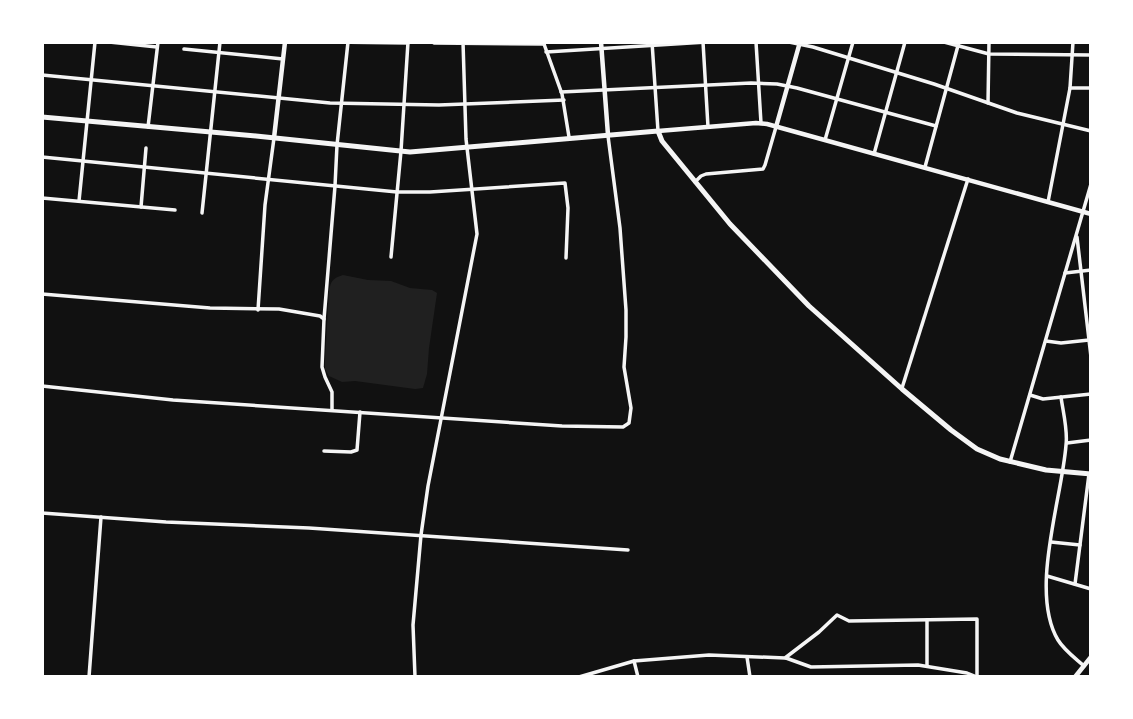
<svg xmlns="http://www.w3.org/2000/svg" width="1133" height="719" font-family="'Roboto Condensed',sans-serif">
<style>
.green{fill:#202020}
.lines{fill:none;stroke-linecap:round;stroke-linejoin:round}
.minor{stroke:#f5f5f5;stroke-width:3.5}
.tertiary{stroke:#f5f5f5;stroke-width:4.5}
.secondary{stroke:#f5f5f5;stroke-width:4.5}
.primary{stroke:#f5f5f5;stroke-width:5}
</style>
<rect width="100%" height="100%" fill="#111"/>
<!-- green -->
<path class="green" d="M343 275 368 280 391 281 410 288 432 290 437 293 429 348 427 374 423 388 415 389 355 381 342 382 329 376 325 369V360L329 290C331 281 333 278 343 275Z"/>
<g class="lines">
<!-- minor -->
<g class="minor">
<polyline points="109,42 157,47"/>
<polyline points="331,42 408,43"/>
<polyline points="652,42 658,131"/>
<polyline points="703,42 708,127"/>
<polyline points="756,42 761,123"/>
<polyline points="789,42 813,47 934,84 1017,113 1091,131"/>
<polyline points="944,42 989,54 1091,55"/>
<polyline points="434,43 543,44"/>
<polyline points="544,44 562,94 569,137"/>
<polyline points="184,49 283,59"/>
<polyline points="546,52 707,42"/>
<polyline points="42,75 330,103 439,105 564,100"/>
<polyline points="1070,88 1091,88"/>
<polyline points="561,92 751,83 777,84 797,88 936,126"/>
<polyline points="988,103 989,42"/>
<polyline points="148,127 158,42"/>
<polyline points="825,140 853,42"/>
<polyline points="874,154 905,42"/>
<polyline points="42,157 397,192 430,192 565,183 568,208 566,258"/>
<polyline points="925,167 959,42"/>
<polyline points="695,182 701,176 706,174 763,169 765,165 776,127"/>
<polyline points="42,198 175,210"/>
<polyline points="79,201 95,42"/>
<polyline points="1048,202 1070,88 1073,42"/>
<polyline points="141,207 146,148"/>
<polyline points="202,213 220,42"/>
<polyline points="1077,237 1091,357"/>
<polyline points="391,257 401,151 408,42"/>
<polyline points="1065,273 1091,270"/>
<polyline points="42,294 210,308 279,309 320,316 324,319 322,367 325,377 332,392 332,410"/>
<polyline points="258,310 265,205 274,138"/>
<polyline points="324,319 335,186 337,145 348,42"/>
<polyline points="1046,341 1061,343 1089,340"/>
<polyline points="42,386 173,400 562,426 623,427 629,423 631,408 624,367 626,337 626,310 620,228 608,136"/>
<polyline points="902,388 968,179"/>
<polyline points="1030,395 1043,399 1091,394"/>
<path d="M1061 397C1063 412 1068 430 1066 445 1062 499 1029 591 1058 640 1064 650 1075 658 1084 666"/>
<polyline points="1067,443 1091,440"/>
<polyline points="324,451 351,452 357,450 360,412"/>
<polyline points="1010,462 1091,184"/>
<polyline points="42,513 166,522 309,528 628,550"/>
<polyline points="1051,542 1080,545"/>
<polyline points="1047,576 1091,589"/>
<polyline points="1075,584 1089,474"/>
<polyline points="927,620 927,666"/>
<polyline points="747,657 750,677"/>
<polyline points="786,658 811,667 918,665 967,673 977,677"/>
<polyline points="634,661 638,677"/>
<polyline points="89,677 101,517"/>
<polyline points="415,677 413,625 421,535 428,486 477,234 466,139 463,42"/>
<polyline points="579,677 634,661 709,655 785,658 819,632 837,615 849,621 977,619 977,677"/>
</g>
<!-- tertiary -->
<g class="tertiary">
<polyline points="601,42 608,135"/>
<polyline points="776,127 800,42"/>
<polyline points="274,138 285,42"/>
</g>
<!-- secondary -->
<g class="secondary">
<polyline points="658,131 756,123 767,124 1091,214"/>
<polyline points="1075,677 1091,657"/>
</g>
<!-- primary -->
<polyline class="primary" points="42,117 256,136 410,152 658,131 662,141 730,224 809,306 902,389 951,430 977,449 1000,459 1046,470 1091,474"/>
</g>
<!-- border -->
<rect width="1133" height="719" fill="none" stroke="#ffffff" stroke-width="88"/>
</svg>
